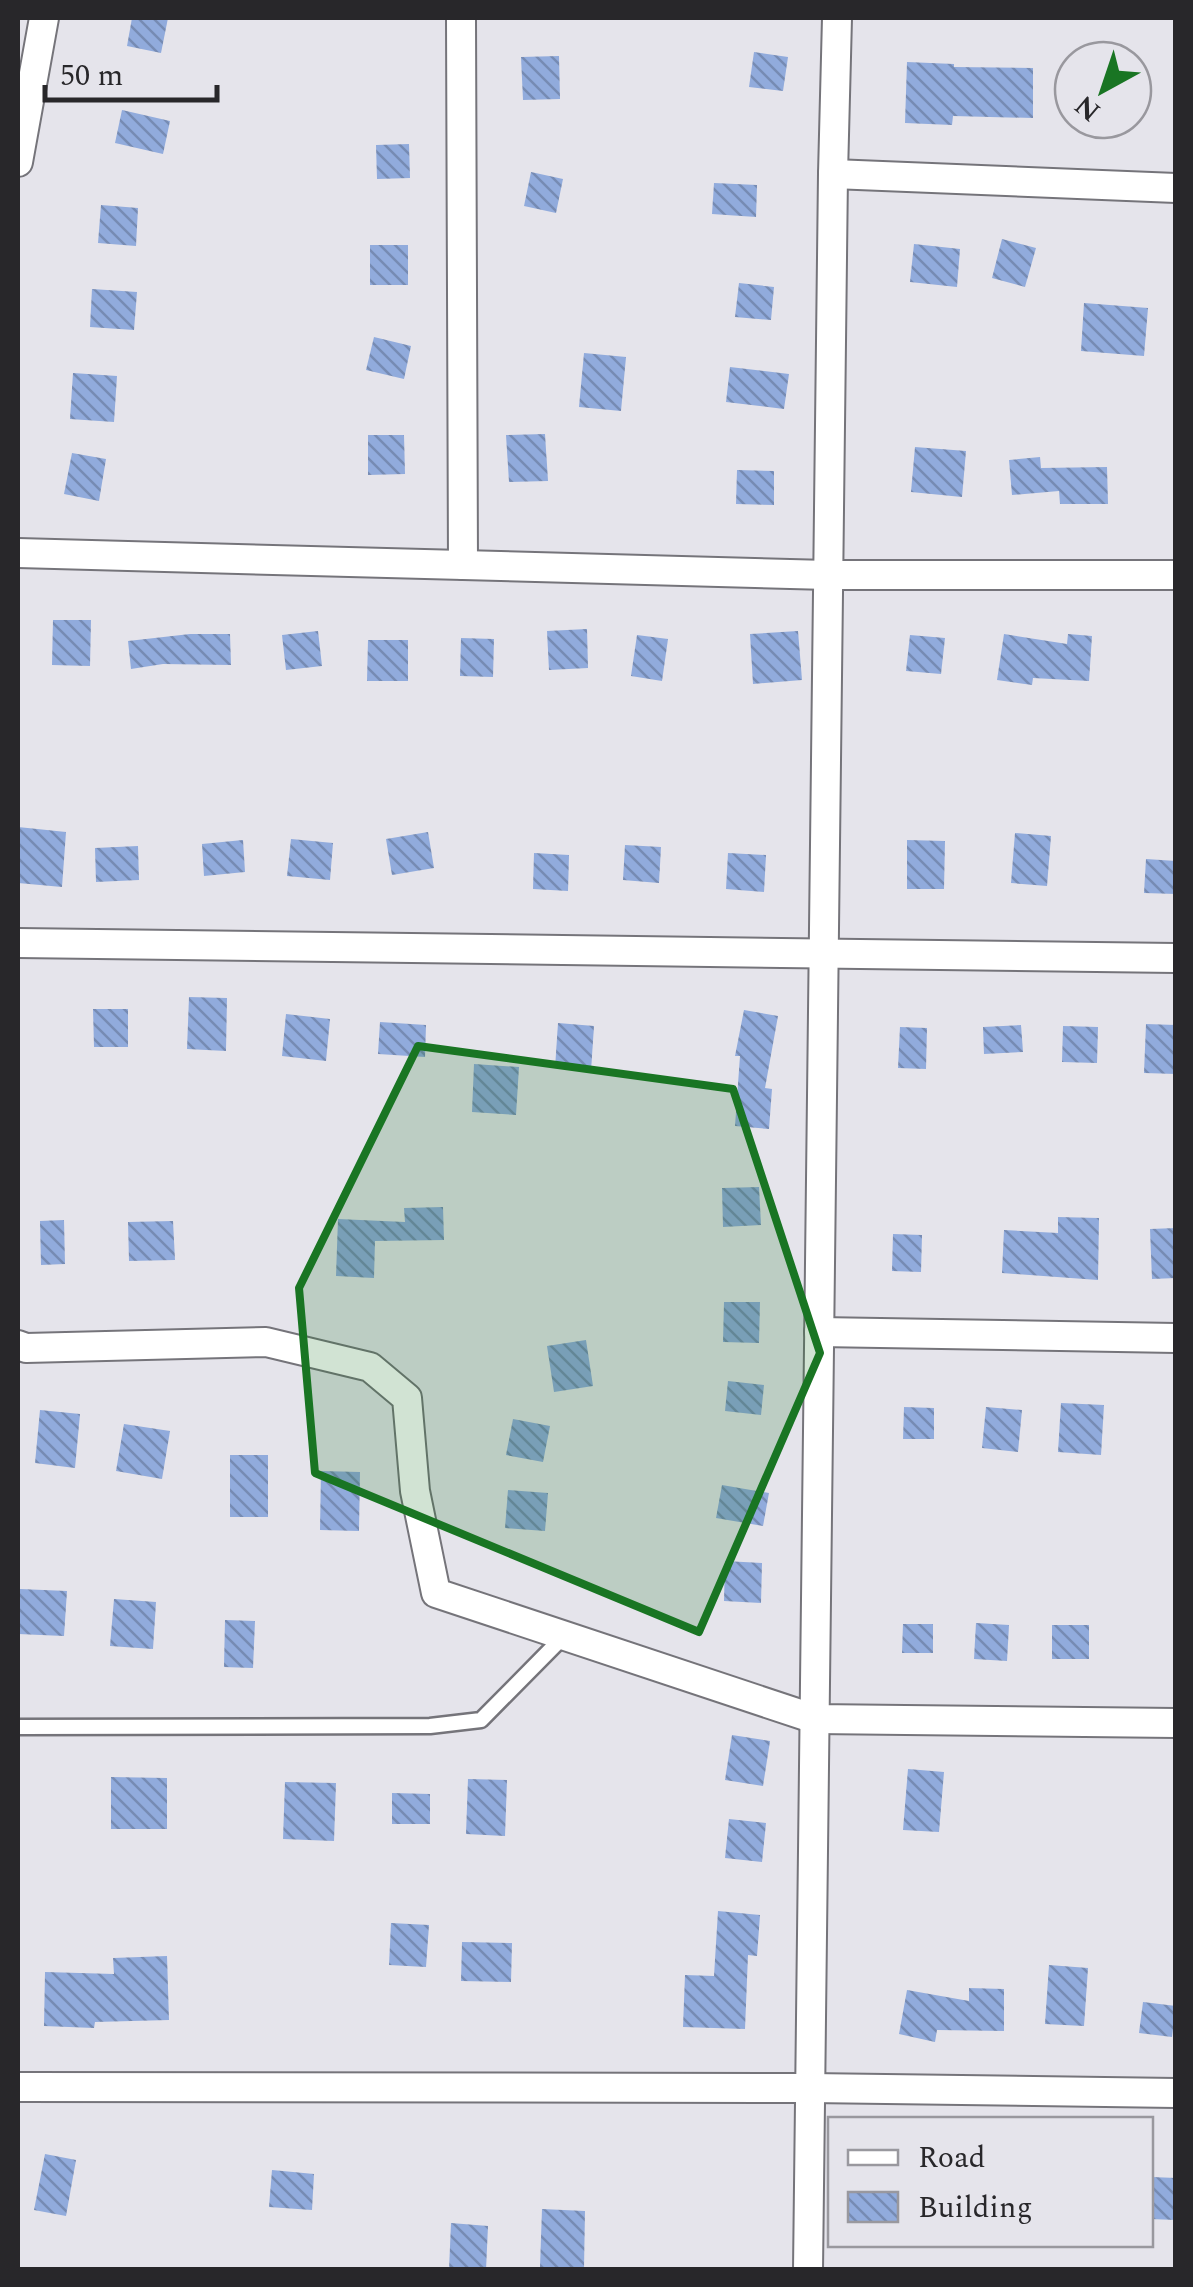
<svg xmlns="http://www.w3.org/2000/svg" width="1193" height="2287" font-family="Spectral,serif">
<style>
.building{fill:url(#building-back-hatch)}
.lines{fill:none;stroke-linecap:round;stroke-linejoin:round}
.lane-casing{stroke:#75747a;stroke-width:19}
.street-casing{stroke:#75747a;stroke-width:32}
.lane{stroke:#fff;stroke-width:14}
.street{stroke:#fff;stroke-width:28}
.marked{fill:#197523;fill-opacity:0.2;stroke:#197523;stroke-width:8;stroke-linejoin:round}
</style>
<defs>
<pattern id="building-back-hatch" width="6" height="6" patternUnits="userSpaceOnUse" patternTransform="scale(2.5)"><rect width="6" height="6" fill="#91abdc"/><path d="M-1 5l2 2M0 0l6 6M5-1l2 2" fill="none" stroke="#768bb3"/></pattern>
</defs>
<rect width="100%" height="100%" fill="#e5e4eb"/>
<!-- building -->
<g class="building">
<polygon points="132,18 168,18 161,53 127,46"/>
<polygon points="754,52 788,57 783,91 749,87"/>
<polygon points="559,56 560,99 523,100 521,57"/>
<polygon points="907,62 954,64 954,67 1033,68 1033,118 953,116 952,125 905,123"/>
<polygon points="122,110 170,121 163,154 115,143"/>
<polygon points="409,144 410,178 377,179 376,145"/>
<polygon points="531,172 563,179 556,213 524,206"/>
<polygon points="714,183 757,185 756,217 712,214"/>
<polygon points="101,205 138,208 136,246 98,243"/>
<polygon points="1002,239 1036,248 1025,287 992,278"/>
<polygon points="914,244 960,249 957,287 910,282"/>
<rect x="370" y="245" width="38" height="40"/>
<polygon points="739,283 774,287 771,320 735,317"/>
<polygon points="92,289 137,292 134,330 90,327"/>
<polygon points="1084,303 1148,308 1144,356 1081,351"/>
<polygon points="374,337 411,346 404,379 366,370"/>
<polygon points="584,353 626,357 621,411 579,407"/>
<polygon points="730,367 789,374 784,409 726,402"/>
<polygon points="73,373 117,376 114,422 70,419"/>
<polygon points="545,434 548,481 509,482 506,435"/>
<polygon points="368,435 404,435 405,474 368,475"/>
<polygon points="915,447 966,451 962,497 911,492"/>
<polygon points="72,453 106,459 99,501 64,494"/>
<polygon points="1040,457 1041,468 1107,467 1108,504 1060,504 1059,491 1012,495 1009,460"/>
<polygon points="737,470 774,471 774,505 736,504"/>
<polygon points="53,620 91,620 90,666 52,665"/>
<polygon points="587,629 588,668 549,670 547,631"/>
<polygon points="318,631 322,666 286,670 282,635"/>
<polygon points="798,631 802,680 753,684 750,634"/>
<polygon points="190,634 230,634 231,665 163,664 131,669 128,641"/>
<polygon points="1004,634 1067,644 1068,634 1092,636 1089,681 1033,678 1032,685 997,680"/>
<polygon points="637,635 668,639 662,681 631,676"/>
<polygon points="910,635 945,638 941,674 906,671"/>
<polygon points="461,638 494,639 493,677 460,676"/>
<polygon points="368,640 408,640 408,681 367,681"/>
<polygon points="18,827 66,832 62,887 18,883"/>
<polygon points="428,832 434,868 392,875 386,839"/>
<polygon points="1015,833 1051,836 1047,886 1011,883"/>
<polygon points="291,839 333,843 330,880 287,876"/>
<polygon points="243,840 245,872 204,876 202,844"/>
<polygon points="907,840 945,841 944,889 907,889"/>
<polygon points="625,845 661,847 659,883 623,880"/>
<polygon points="138,846 139,880 96,882 95,848"/>
<polygon points="534,853 569,855 568,891 533,889"/>
<polygon points="728,853 766,855 764,892 726,889"/>
<polygon points="1146,859 1176,861 1176,894 1144,893"/>
<polygon points="189,997 227,998 226,1051 187,1049"/>
<polygon points="93,1009 128,1009 128,1047 94,1047"/>
<polygon points="744,1010 778,1016 765,1088 772,1089 769,1129 735,1126 740,1056 735,1056"/>
<polygon points="286,1014 330,1019 326,1061 282,1056"/>
<polygon points="380,1022 426,1025 425,1057 378,1054"/>
<polygon points="558,1023 594,1026 591,1071 555,1068"/>
<polygon points="1146,1024 1176,1025 1176,1074 1144,1073"/>
<polygon points="1021,1025 1023,1052 984,1054 983,1027"/>
<polygon points="1063,1026 1098,1027 1097,1063 1062,1062"/>
<polygon points="900,1027 927,1028 926,1069 898,1068"/>
<polygon points="474,1064 519,1067 516,1115 472,1112"/>
<polygon points="759,1187 761,1225 723,1227 722,1188"/>
<polygon points="443,1207 444,1240 375,1241 374,1278 336,1276 338,1219 405,1222 404,1208"/>
<polygon points="1058,1217 1099,1218 1098,1280 1002,1273 1004,1230 1058,1233"/>
<polygon points="64,1220 65,1264 41,1265 40,1221"/>
<polygon points="173,1221 175,1260 129,1261 128,1222"/>
<polygon points="1176,1228 1176,1278 1152,1279 1150,1229"/>
<polygon points="893,1234 922,1235 921,1272 892,1271"/>
<polygon points="724,1302 760,1302 759,1343 723,1342"/>
<polygon points="586,1340 593,1386 554,1392 547,1346"/>
<polygon points="728,1381 764,1385 761,1415 725,1411"/>
<polygon points="1061,1403 1104,1405 1101,1455 1058,1452"/>
<polygon points="904,1407 934,1408 934,1439 903,1439"/>
<polygon points="986,1407 1022,1410 1018,1452 982,1448"/>
<polygon points="40,1410 80,1414 75,1468 35,1463"/>
<polygon points="513,1419 550,1426 543,1462 506,1455"/>
<polygon points="124,1424 170,1431 162,1479 116,1471"/>
<rect x="230" y="1455" width="38" height="62"/>
<polygon points="321,1471 360,1472 359,1531 320,1530"/>
<polygon points="722,1485 769,1493 763,1526 716,1518"/>
<polygon points="508,1490 548,1493 545,1531 505,1528"/>
<polygon points="725,1561 762,1563 761,1603 724,1601"/>
<polygon points="20,1589 67,1591 64,1636 18,1634"/>
<polygon points="114,1599 156,1602 153,1649 110,1646"/>
<polygon points="225,1620 255,1621 253,1668 224,1667"/>
<polygon points="976,1623 1009,1625 1007,1661 974,1659"/>
<polygon points="903,1624 933,1624 933,1653 902,1653"/>
<rect x="1052" y="1625" width="37" height="34"/>
<polygon points="732,1735 770,1741 763,1786 725,1780"/>
<polygon points="908,1769 944,1772 939,1832 903,1830"/>
<polygon points="111,1777 167,1778 167,1829 111,1829"/>
<polygon points="468,1779 507,1780 505,1836 466,1834"/>
<polygon points="285,1782 336,1783 334,1841 283,1839"/>
<polygon points="392,1793 430,1794 430,1824 392,1824"/>
<polygon points="729,1819 766,1823 762,1862 725,1858"/>
<polygon points="718,1911 760,1915 757,1956 748,1955 745,2029 683,2027 685,1975 714,1976"/>
<polygon points="391,1923 429,1925 426,1967 389,1965"/>
<polygon points="462,1942 512,1943 511,1982 461,1981"/>
<polygon points="167,1956 169,2020 95,2022 94,2028 44,2026 45,1972 114,1974 113,1958"/>
<polygon points="1049,1965 1088,1968 1084,2026 1045,2024"/>
<polygon points="969,1988 1004,1989 1004,2031 937,2030 935,2042 899,2034 907,1990 969,2001"/>
<polygon points="1143,2002 1176,2006 1172,2037 1139,2033"/>
<polygon points="45,2154 76,2160 66,2216 34,2210"/>
<polygon points="272,2170 314,2174 312,2210 269,2207"/>
<polygon points="1152,2177 1176,2178 1176,2220 1150,2219"/>
<polygon points="542,2209 585,2211 584,2268 540,2267"/>
<polygon points="451,2223 488,2226 486,2270 449,2270"/>
</g>
<g class="lines">
<defs>
<polyline id="lane" points="18,1727 430,1726 481,1720 564,1636"/>
<g id="street">
<polyline points="461,18 463,565"/>
<polyline points="18,162 44,18"/>
<polyline points="833,174 1176,188"/>
<polyline points="18,553 828,575 1176,575"/>
<polyline points="18,943 1176,958"/>
<polyline points="819,1332 1176,1338"/>
<polyline points="18,1345 26,1348 266,1342 370,1367 407,1398 415,1491 436,1593 815,1719 1176,1723"/>
<polyline points="18,2087 810,2088 1176,2093"/>
<polyline points="808,2270 833,174 837,18"/>
</g>
</defs>
<!-- lane casing -->
<use href="#lane" class="lane-casing"/>
<!-- street casing -->
<use href="#street" class="street-casing"/>
<!-- lane -->
<use href="#lane" class="lane"/>
<!-- street -->
<use href="#street" class="street"/>
</g>
<!-- marked area -->
<path class="marked" d="M418 1046 733 1089 820 1353 699 1632 315 1473 299 1288Z"/>
<!-- border -->
<rect width="1193" height="2287" fill="none" stroke="#28272a" stroke-width="40"/>
<!-- legend -->
<rect x="828" y="2117" width="325" height="130" fill="#e5e4eb" stroke="#99989e" stroke-width="2.5"/>
<rect x="848" y="2150" width="50" height="15" fill="#ffffff" stroke="#99989e" stroke-width="2.5"/>
<text x="918" y="2167" font-size="30" fill="#28272a">Road</text>
<rect x="848" y="2192" width="50" height="30" fill="url(#building-back-hatch)" stroke="#99989e" stroke-width="2.5"/>
<text x="918" y="2217" font-size="30" fill="#28272a">Building</text>
<!-- north arrow -->
<g transform="translate(1103 90) rotate(220)"><circle r="48" fill="#e5e4eb" stroke="#99989e" stroke-width="2.5"/>
<path d="M0-8L18 38L0 25L-18 38Z" fill="#197523"/>
<text y="-15" font-size="28" font-weight="bold" text-anchor="middle" fill="#28272a">N</text>
</g>
<!-- scale -->
<path d="M45 85v15h172v-15" fill="none" stroke="#28272a" stroke-width="5"/>
<text x="60" y="85" font-size="30" fill="#28272a" stroke="#e5e4eb" stroke-width="8" paint-order="stroke">50 m</text>
</svg>
